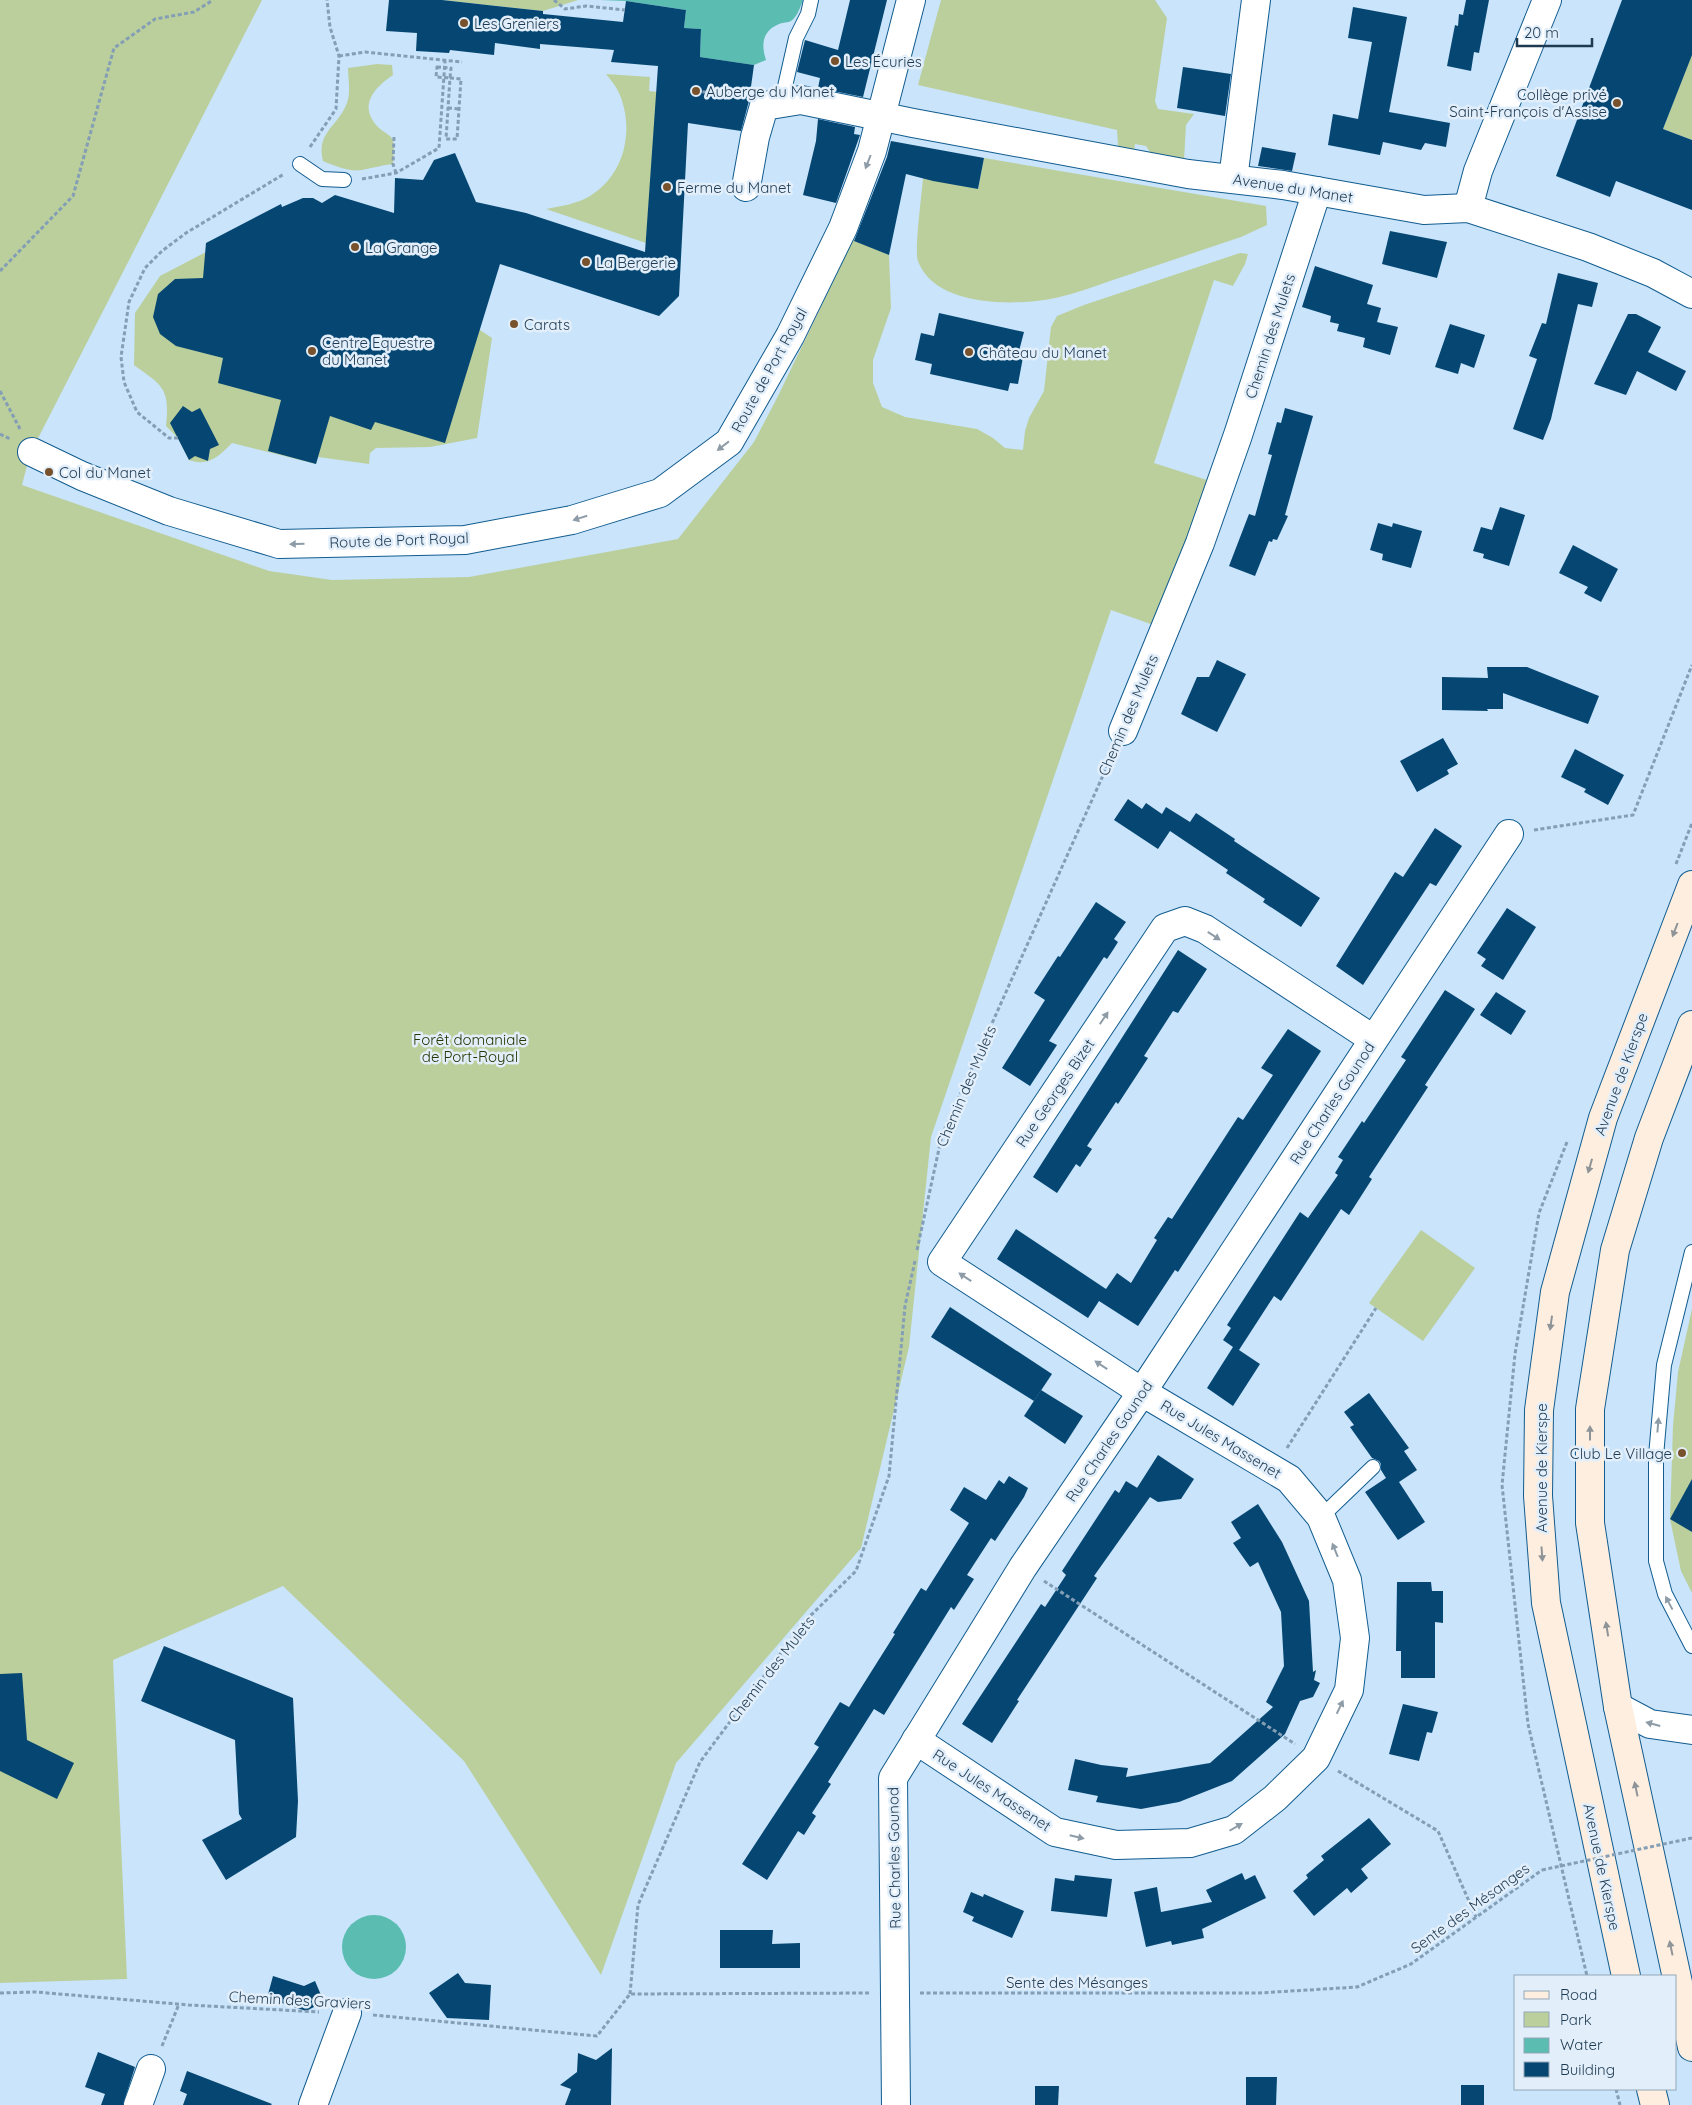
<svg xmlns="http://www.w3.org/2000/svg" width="1692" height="2105" font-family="Quicksand,sans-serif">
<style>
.green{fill:#bbcf9c}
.water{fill:#5bbcb1}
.building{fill:#054772}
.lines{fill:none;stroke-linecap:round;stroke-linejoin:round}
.lane-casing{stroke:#125c8f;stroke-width:16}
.street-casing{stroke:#125c8f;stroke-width:30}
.secondary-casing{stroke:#125c8f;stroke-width:30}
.path{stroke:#839eb5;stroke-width:3;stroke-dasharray:4 2.5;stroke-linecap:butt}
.lane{stroke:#fff;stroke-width:14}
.street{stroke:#fff;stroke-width:28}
.secondary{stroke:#feeedf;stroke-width:28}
.path-bridge{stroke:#839eb5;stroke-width:3;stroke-dasharray:4 2.5;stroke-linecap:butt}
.oneway{fill:#8e9ca8}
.oneway2{fill:#8e9498}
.poi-dot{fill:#77522c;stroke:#e2effb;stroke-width:2}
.labels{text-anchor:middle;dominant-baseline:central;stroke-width:5;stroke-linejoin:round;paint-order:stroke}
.poi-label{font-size:15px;fill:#1e3a52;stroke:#e2effb;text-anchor:start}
.street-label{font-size:15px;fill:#1e3a52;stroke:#e2effb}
.park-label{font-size:15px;fill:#263502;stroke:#e2effb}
</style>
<rect width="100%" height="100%" fill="#c9e4fb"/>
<!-- green -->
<g class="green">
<polygon points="0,0 262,0 30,454 22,485 269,571 332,580 469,577 678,539 754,442 778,396 853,240 889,255 891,308 873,360 873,383 882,407 905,417 977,429 993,438 1005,448 1023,450 1025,431 1029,418 1044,391 1051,327 1057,316 1084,305 1240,253 1248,254 1245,264 1233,286 1214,280 1154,463 1210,481 1159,627 1111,610 931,1137 909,1347 861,1548 676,1763 601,1975 464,1761 283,1586 113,1660 127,1979 0,1983"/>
<polygon points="442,0 578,0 543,11"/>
<polygon points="941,0 1155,0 1167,18 1155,101 1158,109 1194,114 1186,125 1184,160 1152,155 1146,146 1135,144 1134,152 1118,146 1117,130 918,85"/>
<polygon points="1692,54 1692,140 1663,129"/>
<path d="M377 64 392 65 393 75C374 88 357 106 379 128 382 131 388 134 391 137 396 143 393 157 393 164 382 165 373 168 362 170 349 172 335 166 323 161 316 132 337 128 347 103 351 93 348 78 348 68Z"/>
<path d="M606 74 650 77 649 91 657 92 646 243 546 209C561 206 577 204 590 196 625 175 635 129 619 93 616 86 611 80 606 74Z"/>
<path d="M984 158 1266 206 1267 225 1241 237C1200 251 1160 264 1119 278 1097 285 1073 295 1050 299 1011 306 934 306 918 261 914 251 922 193 923 178L978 189Z"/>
<path d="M206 252 480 330 492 338 477 438 430 447 376 448 370 453 369 464 318 457 316 464 232 443C219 456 209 467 189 460L178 438 166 426C170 388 163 386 134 365L135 313 160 276Z"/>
<polygon points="1421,1230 1475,1268 1423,1341 1369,1303"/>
<polygon points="1692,1309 1692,1593 1681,1571 1670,1519 1673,1426 1678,1372"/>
</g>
<!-- water -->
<g class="water">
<path d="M600 0H803C800 7 798 16 791 21 788 23 783 22 779 24 762 31 761 45 766 60L754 65 700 57 701 29 684 28 686 10 626 1Z"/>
<circle cx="374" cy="1947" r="32"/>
</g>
<!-- building -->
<g class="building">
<polygon points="389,0 442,0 543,11 543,14 623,22 626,1 686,10 684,28 701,29 700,57 754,65 749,101 741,131 688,123 679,296 659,316 500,264 445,443 375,422 371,430 330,416 316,464 268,451 281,400 218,383 223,358 176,346 160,334 153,317 158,294 175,279 203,278 206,243 281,204 282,207 303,198 313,198 322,203 335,195 394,213 395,178 423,180 434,160 455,153 476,202 526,213 645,252 658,66 611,62 614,50 540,44 540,49 495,43 494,55 450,50 449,53 416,51 417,33 386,31"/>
<polygon points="850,0 887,0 863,97 818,88 820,78 797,72 805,40 838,50"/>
<polygon points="1466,0 1489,0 1479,53 1474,52 1471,71 1447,66 1455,25 1458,26 1459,14 1463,15"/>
<polygon points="1622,0 1692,0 1692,55 1663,129 1692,140 1692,210 1616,181 1610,197 1556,176"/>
<polygon points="1353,7 1407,17 1389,112 1450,123 1446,147 1425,143 1421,150 1383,142 1380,155 1328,145 1333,114 1358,119 1372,42 1348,38"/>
<polygon points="1183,67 1231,74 1225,116 1177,108"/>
<polygon points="818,119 855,127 854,134 860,135 836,203 803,195 816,141"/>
<polygon points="891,141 984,158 978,189 933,181 906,174 889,255 854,241 887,157"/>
<polygon points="1262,147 1296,153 1292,171 1258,166"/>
<polygon points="1390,231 1447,242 1437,278 1382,264"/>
<polygon points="1315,266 1373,285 1367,304 1381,308 1377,322 1398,327 1390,355 1363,347 1365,338 1337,331 1339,324 1330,322 1331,316 1302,307"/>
<polygon points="1558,273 1598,283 1592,307 1578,304 1551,419 1543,440 1513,429 1537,359 1529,356 1542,323 1546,324"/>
<polygon points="939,313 1024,332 1019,351 1024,352 1018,384 1010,383 1008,391 930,374 932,364 915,360 921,333 934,336"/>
<polygon points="1628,314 1636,314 1661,327 1648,352 1686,371 1676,391 1637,371 1626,395 1594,384"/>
<polygon points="1450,324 1485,335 1474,368 1461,363 1458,374 1435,367"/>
<polygon points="183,406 192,412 200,408 219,445 210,449 208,461 195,456 189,460 170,423"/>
<polygon points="1285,408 1313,416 1285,515 1288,516 1277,540 1273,539 1272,542 1269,541 1255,576 1229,566 1249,514 1255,516 1272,455 1268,454 1277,422 1281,423"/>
<polygon points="1500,507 1525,515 1509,566 1483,558 1484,554 1473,551 1481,527 1492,530"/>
<polygon points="1378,523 1392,527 1393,523 1422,531 1411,568 1382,560 1383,554 1370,550"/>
<polygon points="1573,545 1618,569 1601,602 1584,593 1588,587 1559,573"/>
<polygon points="1217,660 1246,674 1217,732 1181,714 1197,677 1209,677"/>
<polygon points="1487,667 1527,667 1599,696 1588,724 1503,693 1503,709 1487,709 1488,711 1442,710 1442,677 1488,678"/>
<polygon points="1443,738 1458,764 1447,770 1449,774 1417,792 1400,761"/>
<polygon points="1575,749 1624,775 1608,805 1584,792 1586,789 1561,777"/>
<polygon points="1128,799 1142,809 1146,803 1162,814 1166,807 1190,822 1196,813 1235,839 1234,841 1320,898 1301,927 1263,902 1265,899 1226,873 1228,870 1170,831 1158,849 1114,820"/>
<polygon points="1435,828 1462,846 1436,886 1430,883 1363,985 1336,966 1395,872 1403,877"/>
<polygon points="1096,902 1126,922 1114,939 1118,942 1113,950 1107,959 1104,957 1049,1041 1057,1045 1030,1086 1002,1068 1045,1000 1034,993 1058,956 1060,957"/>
<polygon points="1507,908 1536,927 1503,980 1481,966 1486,959 1477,953"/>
<polygon points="1178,950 1207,969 1178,1013 1173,1011 1144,1056 1148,1058 1118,1104 1116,1102 1087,1146 1092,1149 1080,1167 1076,1164 1057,1193 1033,1177"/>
<polygon points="1445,990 1475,1009 1425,1085 1428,1087 1369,1177 1372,1179 1349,1215 1341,1209 1281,1301 1274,1296 1239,1350 1260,1364 1233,1406 1207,1388 1233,1347 1223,1340 1231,1328 1227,1325 1300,1212 1308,1218 1338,1175 1335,1173 1343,1160 1338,1157 1362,1121 1364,1123 1406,1060 1401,1057"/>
<polygon points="1496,992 1526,1011 1511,1035 1480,1015"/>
<polygon points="1288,1029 1321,1051 1178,1272 1175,1270 1138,1326 1099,1301 1088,1318 997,1259 1016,1229 1106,1289 1117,1273 1131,1283 1157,1240 1154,1238 1168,1217 1172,1219 1238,1117 1243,1120 1273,1075 1261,1068"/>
<polygon points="950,1307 1052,1374 1034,1401 931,1337"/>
<polygon points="1041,1390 1083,1416 1065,1444 1024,1416"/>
<polygon points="1369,1393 1409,1448 1404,1451 1417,1470 1399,1482 1425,1522 1398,1540 1365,1492 1386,1478 1381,1470 1381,1464 1379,1461 1372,1458 1350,1427 1354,1425 1344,1412"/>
<polygon points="1158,1455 1194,1479 1181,1499 1158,1502 1150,1497 1094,1576 1097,1578 1017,1700 1019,1701 992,1743 962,1724 1041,1604 1045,1607 1066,1575 1062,1571 1115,1490 1119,1493 1126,1481 1139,1489 1137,1488"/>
<polygon points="1009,1476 1028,1488 1024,1497 995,1541 991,1538 967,1575 974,1579 954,1610 951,1607 884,1715 874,1709 828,1782 831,1784 812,1813 816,1816 804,1835 798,1831 767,1880 742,1864 819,1747 814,1744 840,1702 849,1707 895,1634 893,1633 921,1588 926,1591 969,1523 950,1510 964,1487 986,1500 999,1480 1004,1484"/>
<polygon points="1692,1479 1692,1532 1670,1519"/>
<polygon points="1258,1504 1282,1542 1309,1601 1313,1672 1316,1670 1314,1680 1320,1683 1313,1697 1300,1701 1285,1734 1232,1781 1179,1802 1141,1809 1096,1802 1098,1796 1068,1790 1075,1759 1101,1765 1128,1768 1126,1777 1210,1763 1273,1707 1266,1702 1284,1666 1281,1612 1258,1562 1250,1567 1233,1543 1241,1538 1231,1522"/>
<polygon points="1397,1582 1431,1582 1432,1591 1443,1591 1443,1623 1435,1622 1435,1678 1401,1678 1401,1651 1396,1651"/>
<polygon points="164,1646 293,1698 298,1801 296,1837 226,1880 202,1840 242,1819 239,1814 235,1740 141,1701"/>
<polygon points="22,1673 27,1740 74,1763 57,1799 0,1771 0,1674"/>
<polygon points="1403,1704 1438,1712 1432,1733 1427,1732 1419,1761 1389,1754"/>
<polygon points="1369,1818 1391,1844 1361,1869 1368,1878 1351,1893 1347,1888 1314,1916 1293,1891 1308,1878 1306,1875 1324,1860 1321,1856"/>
<polygon points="1242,1873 1245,1880 1255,1875 1266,1898 1202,1929 1204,1938 1172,1945 1171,1941 1146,1947 1134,1892 1157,1887 1161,1912 1212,1902 1206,1890"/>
<polygon points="1075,1875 1112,1879 1107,1917 1051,1911 1055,1878 1074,1881"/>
<polygon points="971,1892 983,1897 984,1894 1024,1911 1012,1938 972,1921 974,1917 963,1912"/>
<polygon points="720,1930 773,1930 772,1944 800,1943 800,1968 720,1968"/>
<polygon points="458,1973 465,1983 491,1985 489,2020 447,2018 429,1993"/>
<polygon points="273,1976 304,1986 315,1981 324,2002 306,2011 267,1998"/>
<polygon points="612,2048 611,2105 565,2105 571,2089 560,2085 577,2072 578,2053 596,2060"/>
<polygon points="98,2052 135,2067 123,2105 101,2105 105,2094 85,2087"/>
<polygon points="187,2071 272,2104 271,2105 183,2105 187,2094 180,2091"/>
<polygon points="1246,2077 1277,2077 1276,2105 1246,2105"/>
<rect x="1461" y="2085" width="23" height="20"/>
<polygon points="1035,2086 1059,2086 1058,2105 1035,2105"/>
</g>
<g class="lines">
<defs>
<g id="lane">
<polyline points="772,100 784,91 796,38 808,14 811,0"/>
<polyline points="300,164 322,179 344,180"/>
<polyline points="1692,1252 1664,1365 1656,1456 1656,1561 1665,1594 1692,1646"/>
<polyline points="1321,1517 1373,1467"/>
</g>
<g id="street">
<polyline points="1233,179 1256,0"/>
<polyline points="746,187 755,137 764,106 801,100 913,123 1188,174 1283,185 1424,210 1468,208 1588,247 1653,273 1692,294"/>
<polyline points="1468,208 1478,171 1547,0"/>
<polyline points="32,452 82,476 169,511 279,544 465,540 572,520 660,493 729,442 790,336 843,228 872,151 911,0"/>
<polyline points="1123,731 1200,543 1238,435 1317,191"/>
<polyline points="1618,1707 1650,1724 1692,1730"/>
<polyline points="916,1740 1055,1832 1116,1845 1190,1843 1234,1830 1275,1798 1316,1758 1349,1690 1355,1638 1347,1580 1321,1517 1289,1479 1142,1392 942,1262 1165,928 1185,921 1205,929 1373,1039"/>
<polyline points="138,2105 151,2069"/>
<polyline points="313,2105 347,2013"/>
<polyline points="896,2105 893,1778 1023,1567 1142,1392 1509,834"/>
</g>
<g id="secondary">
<polyline points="1692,1025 1649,1138 1615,1250 1590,1409 1590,1523 1618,1707 1692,2047"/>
<polyline points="1626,1976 1546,1603 1538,1496 1539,1410 1555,1292 1603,1118 1692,885"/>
<polyline points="1651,2089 1655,2105"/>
</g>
</defs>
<!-- lane casing -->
<use href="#lane" class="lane-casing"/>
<!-- street casing -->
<use href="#street" class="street-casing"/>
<!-- secondary casing -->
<use href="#secondary" class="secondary-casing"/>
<!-- path -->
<g class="path">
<polyline points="554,0 565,9 586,6 625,10"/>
<polyline points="339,56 365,52 462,62"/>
<polygon points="437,67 451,68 450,78 436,77"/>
<polygon points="450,78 461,79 457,139 446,139"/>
<polyline points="696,91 742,96"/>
<polyline points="448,108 459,109"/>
<polyline points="394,137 393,164 396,173"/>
<polyline points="310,147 336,109 339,56 330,27 327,0"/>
<polyline points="362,179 396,173 439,148 445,61"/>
<polyline points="0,271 73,196 114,48 155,19 194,12 213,0"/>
<polyline points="0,391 20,429"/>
<polyline points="0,434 10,439"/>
<polyline points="178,438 169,438 137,412 124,382 121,357 129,302 145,268 162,251 186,233 284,174"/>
<polyline points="1534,830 1633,815 1692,665"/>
<polyline points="1676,864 1692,823"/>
<polyline points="1567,1142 1539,1213 1515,1354 1502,1485 1528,1724 1587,1976"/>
<polyline points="917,1250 942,1135 1113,753"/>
<polyline points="1287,1448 1376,1308"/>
<polyline points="1044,1581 1295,1744"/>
<polyline points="1338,1771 1438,1831 1476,1917"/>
<polyline points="0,1993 36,1992 189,2005 319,2012"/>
<polyline points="920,1993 1259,1993 1357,1987 1411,1964 1542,1870"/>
<polyline points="630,1994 638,1905 700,1762 804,1622 856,1571 889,1476 905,1306 915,1261"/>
<polyline points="373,2015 597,2036 630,1994 869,1993"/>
<polyline points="162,2046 179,2004"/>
<polyline points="1616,2089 1620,2105"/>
</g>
<!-- lane -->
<use href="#lane" class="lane"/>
<!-- street -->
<use href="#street" class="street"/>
<!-- secondary -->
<use href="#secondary" class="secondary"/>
<!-- path-bridge -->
<polyline class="path-bridge" points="1542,1870 1692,1838"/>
</g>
<!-- one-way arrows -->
<defs><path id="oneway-solid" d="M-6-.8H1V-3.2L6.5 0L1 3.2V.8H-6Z" transform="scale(1.25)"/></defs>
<g class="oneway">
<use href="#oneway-solid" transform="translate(868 162) rotate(111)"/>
<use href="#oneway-solid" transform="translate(723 446) rotate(142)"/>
<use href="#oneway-solid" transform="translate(580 518) rotate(163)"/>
<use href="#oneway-solid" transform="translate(297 544) rotate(179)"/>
<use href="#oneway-solid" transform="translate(1214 936) rotate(33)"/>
<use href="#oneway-solid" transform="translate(1104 1018) rotate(-56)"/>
<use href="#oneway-solid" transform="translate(965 1277) rotate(-147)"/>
<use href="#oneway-solid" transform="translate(1101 1365) rotate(-147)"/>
<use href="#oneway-solid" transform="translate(1658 1425) rotate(-85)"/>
<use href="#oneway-solid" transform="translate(1335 1550) rotate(-112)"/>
<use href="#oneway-solid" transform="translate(1669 1603) rotate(-118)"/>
<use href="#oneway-solid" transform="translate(1340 1707) rotate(-64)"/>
<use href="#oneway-solid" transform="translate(1653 1724) rotate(-165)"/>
<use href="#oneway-solid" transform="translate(1236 1827) rotate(-30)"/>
<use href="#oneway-solid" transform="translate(1077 1837) rotate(13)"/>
</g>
<g class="oneway2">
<use href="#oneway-solid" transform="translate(1675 930) rotate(111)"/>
<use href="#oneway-solid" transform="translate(1590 1166) rotate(106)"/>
<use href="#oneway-solid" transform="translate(1551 1323) rotate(98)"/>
<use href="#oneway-solid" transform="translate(1590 1433) rotate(-90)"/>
<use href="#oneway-solid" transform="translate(1542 1554) rotate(86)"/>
<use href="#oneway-solid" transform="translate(1607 1629) rotate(-99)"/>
<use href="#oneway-solid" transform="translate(1636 1789) rotate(-102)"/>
<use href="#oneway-solid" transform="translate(1671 1948) rotate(-102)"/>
</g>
<!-- markers -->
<g class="poi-dot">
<circle cx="464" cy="23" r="5"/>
<circle cx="835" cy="61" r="5"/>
<circle cx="696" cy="91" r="5"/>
<circle cx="1617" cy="103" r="5"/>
<circle cx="667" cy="187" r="5"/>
<circle cx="355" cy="247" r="5"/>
<circle cx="586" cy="262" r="5"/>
<circle cx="514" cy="324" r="5"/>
<circle cx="312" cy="351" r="5"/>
<circle cx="969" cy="352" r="5"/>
<circle cx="49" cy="472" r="5"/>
<circle cx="1682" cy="1453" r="5"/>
</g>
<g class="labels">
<!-- poi labels -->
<g class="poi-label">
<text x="474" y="23">Les Greniers</text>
<text x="845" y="61">Les Écuries</text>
<text x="706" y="91">Auberge du Manet</text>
<text x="1607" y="94" text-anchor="end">Collège privé<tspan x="1607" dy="17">Saint-François d'Assise</tspan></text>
<text x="677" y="187">Ferme du Manet</text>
<text x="365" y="247">La Grange</text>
<text x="596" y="262">La Bergerie</text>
<text x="524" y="324">Carats</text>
<text x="322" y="342">Centre Equestre<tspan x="322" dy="17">du Manet</tspan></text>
<text x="979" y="352">Château du Manet</text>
<text x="59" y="472">Col du Manet</text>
<text x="1672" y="1453" text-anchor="end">Club Le Village</text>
</g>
<!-- street labels -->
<g class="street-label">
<text transform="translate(1293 188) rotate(9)">Avenue du Manet</text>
<text transform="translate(1270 336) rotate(-72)">Chemin des Mulets</text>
<text transform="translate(769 370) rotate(-61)">Route de Port Royal</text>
<text transform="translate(399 540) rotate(-2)">Route de Port Royal</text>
<text transform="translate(1128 715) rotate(-67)">Chemin des Mulets</text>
<text transform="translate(1621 1074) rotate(-70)">Avenue de Kierspe</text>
<text transform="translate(966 1086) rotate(-67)">Chemin des Mulets</text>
<text transform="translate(1055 1093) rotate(-56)">Rue Georges Bizet</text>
<text transform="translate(1332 1103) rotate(-57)">Rue Charles Gounod</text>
<text transform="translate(1221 1439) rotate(31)">Rue Jules Massenet</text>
<text transform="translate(1109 1441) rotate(-56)">Rue Charles Gounod</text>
<text transform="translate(1541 1468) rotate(-90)">Avenue de Kierspe</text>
<text transform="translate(771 1669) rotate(-52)">Chemin des Mulets</text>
<text transform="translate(992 1790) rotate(33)">Rue Jules Massenet</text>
<text transform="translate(894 1858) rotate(-91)">Rue Charles Gounod</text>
<text transform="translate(1602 1867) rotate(78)">Avenue de Kierspe</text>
<text transform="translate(1470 1908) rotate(-36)">Sente des Mésanges</text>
<text x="1077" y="1982">Sente des Mésanges</text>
<text transform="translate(300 2000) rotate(3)">Chemin des Graviers</text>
</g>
<!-- park labels -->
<g class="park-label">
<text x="470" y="1039">Forêt domaniale<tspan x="470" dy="17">de Port-Royal</tspan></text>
</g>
</g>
<!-- legend -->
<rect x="1514" y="1975" width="162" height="115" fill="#e2effb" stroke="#94a7b7"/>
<rect x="1524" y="1991" width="25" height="8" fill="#feeedf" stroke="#94a7b7"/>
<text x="1560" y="2000" font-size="15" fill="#1e3a52">Road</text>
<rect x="1524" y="2012" width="25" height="15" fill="#bbcf9c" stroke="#94a7b7"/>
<text x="1560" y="2025" font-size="15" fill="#1e3a52">Park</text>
<rect x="1524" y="2038" width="25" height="15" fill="#5bbcb1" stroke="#94a7b7"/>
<text x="1560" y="2050" font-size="15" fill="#1e3a52">Water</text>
<rect x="1524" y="2062" width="25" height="15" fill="#054772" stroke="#94a7b7"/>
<text x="1560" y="2075" font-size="15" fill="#1e3a52">Building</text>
<!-- scale -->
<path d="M1517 38v8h75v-8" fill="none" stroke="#1e3a52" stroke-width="2.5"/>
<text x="1524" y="38" font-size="15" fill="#1e3a52" stroke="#e2effb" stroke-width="4" paint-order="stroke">20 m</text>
</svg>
